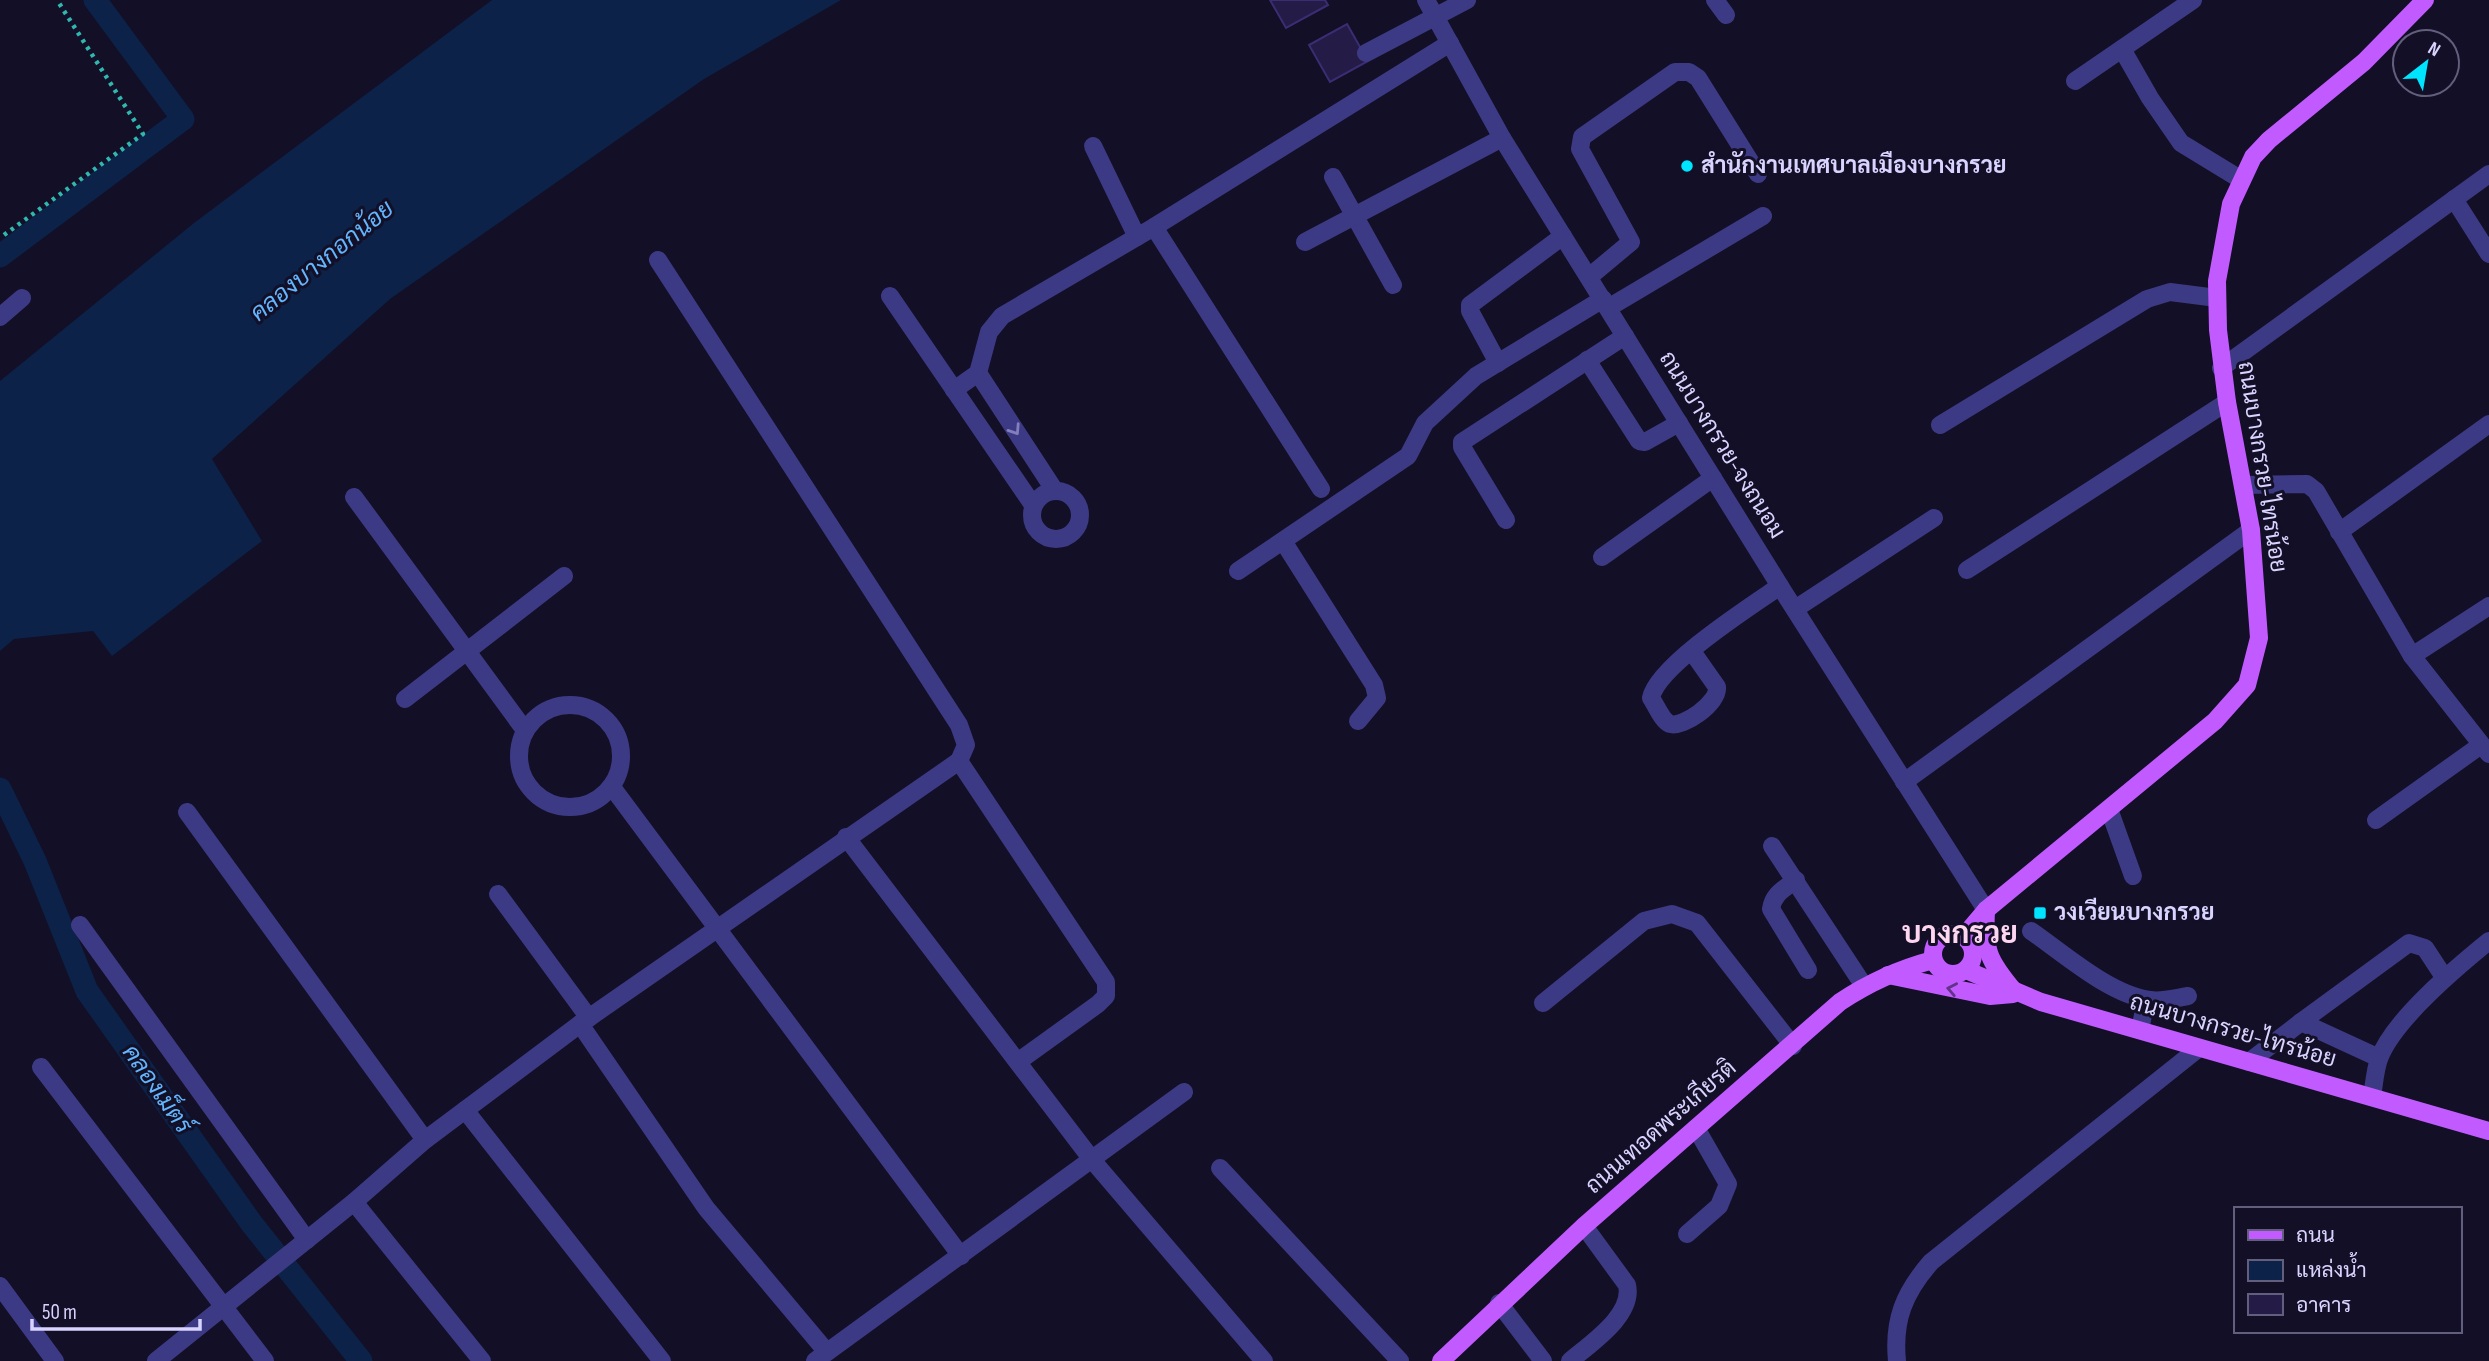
<svg xmlns="http://www.w3.org/2000/svg" width="2489" height="1361" font-family="'Sofia Sans Condensed',Sarabun,sans-serif">
<style>
.water{fill:#0c2248}
.lines{fill:none;stroke-linecap:round;stroke-linejoin:round}
.canal{stroke:#0c2248;stroke-width:23}
.building{fill:#241b47;stroke:#3b2d73;stroke-width:2}
.path{stroke:#2fb8b0;stroke-width:4.5;stroke-dasharray:3.5 5;stroke-linecap:butt}
.minor{stroke:#3d3a85;stroke-width:18}
.major{stroke:#c25bff;stroke-width:18}
.oneway{stroke:#837fbc}
.oneway2{stroke:#623188}
.poi-dot{fill:#00e5ff;stroke:#130f26;stroke-width:2.5}
.labels{text-anchor:middle;dominant-baseline:central;stroke-width:6;stroke-linejoin:round;paint-order:stroke}
.poi-label{font-size:23px;font-weight:bold;fill:#d9d4ff;stroke:#130f26;text-anchor:start}
.street-label{font-size:23px;fill:#d9d4ff;stroke:#130f26}
.water-label{font-size:24px;font-style:italic;fill:#62b6ff;stroke:#130f26}
.district-label{font-size:30px;font-weight:bold;fill:#ffd6f0;stroke:#130f26}
</style>
<rect width="100%" height="100%" fill="#130f26"/>
<!-- water -->
<polygon class="water" points="492,0 841,0 704,79 390,299 212,459 262,541 112,656 93,631 14,639 0,651 0,381 194,223"/>
<g class="lines">
<!-- canal -->
<g class="canal">
<polyline points="0,256 183,119 95,0"/>
<polyline points="0,789 35,861 87,991 252,1224 361,1361"/>
</g>
</g>
<!-- building -->
<g class="building">
<polygon points="1270,0 1325,0 1328,5 1286,28"/>
<polygon points="1347,24 1368,61 1330,82 1309,45"/>
</g>
<g class="lines">
<!-- path -->
<polyline class="path" points="4,235 143,134 57,0"/>
<!-- minor -->
<g class="minor">
<polyline points="1426,0 1502,138 1783,591 1986,910"/>
<polyline points="1715,0 1726,15"/>
<polyline points="2122,49 2150,98 2181,143 2240,179"/>
<polyline points="1366,53 1467,0"/>
<polyline points="2075,81 2193,0"/>
<polyline points="1093,146 1137,237"/>
<polyline points="1333,177 1393,285"/>
<polyline points="2454,199 2489,254"/>
<polyline points="1154,227 1321,489"/>
<polyline points="1305,242 1502,138"/>
<polyline points="658,260 959,725 966,745 959,761"/>
<polyline points="1589,277 1631,242 1580,149 1582,137 1675,72 1689,72 1698,78 1758,174"/>
<polyline points="890,296 1033,505"/>
<polyline points="1608,308 1763,216"/>
<polyline points="0,317 22,298"/>
<polyline points="1587,360 1639,441 1645,442 1679,423"/>
<polyline points="1498,363 1470,311 1470,305 1563,236"/>
<polyline points="2221,368 2489,174"/>
<polyline points="978,373 1055,491"/>
<polyline points="954,390 978,373 989,332 1002,316 1154,227 1450,43"/>
<polyline points="1940,425 2147,299 2170,292 2217,298"/>
<polyline points="2244,485 2307,484 2316,491 2412,656 2489,754"/>
<circle cx="1056" cy="515" r="24"/>
<polyline points="354,497 524,729"/>
<polyline points="1506,520 1462,447 1462,442 1625,336"/>
<polyline points="2339,532 2489,424"/>
<polyline points="1283,541 1374,685 1377,698 1358,721"/>
<polyline points="1602,557 1713,478"/>
<polyline points="1967,570 2227,402"/>
<polyline points="1238,571 1408,456 1425,423 1476,376 1603,299"/>
<polyline points="1795,609 1934,518"/>
<path d="M1691 650 1717 687C1719 703 1683 728 1670 724 1662 721 1656 705 1651 698 1657 666 1751 606 1780 586"/>
<polyline points="2412,656 2489,606"/>
<polyline points="405,699 564,576"/>
<circle cx="570" cy="756" r="51"/>
<polyline points="1904,782 2251,530"/>
<polyline points="612,787 961,1256"/>
<polyline points="2109,809 2133,876"/>
<polyline points="187,812 425,1140"/>
<polyline points="2376,820 2481,745"/>
<polyline points="846,837 1093,1161 1264,1361"/>
<polyline points="1772,846 1864,986"/>
<path d="M1796 880C1784 889 1773 894 1771 909L1808 970"/>
<polyline points="498,894 589,1018"/>
<polyline points="80,925 307,1240"/>
<path d="M2031 931C2063 953 2110 995 2150 1000 2162 1002 2175 998 2188 996"/>
<polyline points="1543,1003 1644,921 1672,914 1697,923 1793,1046"/>
<polyline points="580,1024 706,1208 826,1351"/>
<polyline points="2140,1030 2146,1000"/>
<polyline points="2379,1058 2301,1022 2409,943 2425,948 2444,977"/>
<polyline points="2249,1062 2301,1022"/>
<polyline points="41,1067 265,1361"/>
<path d="M2372 1097C2374 1085 2375 1070 2379 1059 2393 1020 2457 967 2489 941"/>
<polyline points="465,1110 662,1361"/>
<polyline points="1220,1168 1400,1361"/>
<polyline points="354,1202 482,1361"/>
<polyline points="1687,1234 1719,1206 1728,1184 1696,1128"/>
<polyline points="0,1286 55,1361"/>
<polyline points="1499,1303 1543,1361"/>
<polyline points="156,1361 354,1202 425,1140 580,1024 959,761 1106,982 1106,996 1098,1004 1019,1061"/>
<polyline points="815,1361 1184,1092"/>
<path d="M1570 1361C1591 1343 1634 1315 1627 1285L1584 1226"/>
<path d="M1897 1361C1893 1320 1904 1293 1931 1262L2199 1048"/>
</g>
<!-- major -->
<g class="major">
<path d="M1986 910C1984 951 1988 960 2014 991"/>
<circle cx="1953" cy="954" r="20"/>
<polyline points="1964,936 1986,910 2215,721 2247,685 2259,638 2251,530 2227,402 2218,330 2217,281 2231,204 2253,157 2269,140 2364,62 2425,0"/>
<polyline points="1966,970 2041,1002 2489,1131"/>
<polyline points="1888,975 1990,996 2013,994"/>
<path d="M1441 1361 1584 1226 1840 1002C1870 982 1899 969 1933 960"/>
</g>
</g>
<!-- one-way arrows -->
<defs><path id="oneway-chevron" d="M-2-3.5L2.5 0L-2 3.5" fill="none" stroke-width="1.6" stroke-linecap="round" stroke-linejoin="round" transform="scale(1.75)"/></defs>
<use class="oneway" href="#oneway-chevron" transform="translate(1015 430) rotate(57)"/>
<use class="oneway2" href="#oneway-chevron" transform="translate(1952 989) rotate(-169)"/>
<!-- markers -->
<g class="poi-dot">
<circle cx="1687" cy="166" r="7"/>
<rect x="2033" y="906" width="14" height="14" rx="3.5"/>
</g>
<g class="labels">
<!-- poi labels -->
<g class="poi-label">
<text x="1701" y="166">สำนักงานเทศบาลเมืองบางกรวย</text>
<text x="2054" y="913">วงเวียนบางกรวย</text>
</g>
<!-- street labels -->
<g class="street-label">
<text transform="translate(1722 445) rotate(58)">ถนนบางกรวย-จงถนอม</text>
<text transform="translate(2262 467) rotate(81)">ถนนบางกรวย-ไทรน้อย</text>
<text transform="translate(2233 1031) rotate(16)">ถนนบางกรวย-ไทรน้อย</text>
<text transform="translate(1661 1127) rotate(-41)">ถนนเทอดพระเกียรติ</text>
</g>
<!-- water labels -->
<g class="water-label">
<text transform="translate(322 261) rotate(-39)">คลองบางกอกน้อย</text>
<text transform="translate(157 1089) rotate(55)">คลองเม็ตร์</text>
</g>
<!-- district labels -->
<g class="district-label">
<text x="1960" y="934">บางกรวย</text>
</g>
</g>
<!-- legend -->
<rect x="2234" y="1207" width="228" height="126" fill="#130f26" stroke="#625e7d" stroke-width="2"/>
<rect x="2248" y="1230" width="35" height="10" fill="#c25bff" stroke="#625e7d" stroke-width="2"/>
<text x="2296" y="1242" font-size="21" fill="#d9d4ff">ถนน</text>
<rect x="2248" y="1260" width="35" height="21" fill="#0c2248" stroke="#625e7d" stroke-width="2"/>
<text x="2296" y="1277" font-size="21" fill="#d9d4ff">แหล่งน้ำ</text>
<rect x="2248" y="1294" width="35" height="21" fill="#241b47" stroke="#625e7d" stroke-width="2"/>
<text x="2296" y="1312" font-size="21" fill="#d9d4ff">อาคาร</text>
<!-- north arrow -->
<g transform="translate(2426 63) rotate(31)"><circle r="33" fill="#130f26" stroke="#625e7d" stroke-width="2"/>
<path d="M0-5L12 26L0 18L-12 26Z" fill="#00e5ff"/>
<text y="-10" font-size="19" font-weight="bold" text-anchor="middle" fill="#d9d4ff">N</text>
</g>
<!-- scale -->
<path d="M32 1319v10h168v-10" fill="none" stroke="#d9d4ff" stroke-width="3.5"/>
<text x="42" y="1319" font-size="21" fill="#d9d4ff" stroke="#130f26" stroke-width="5" paint-order="stroke">50 m</text>
</svg>
